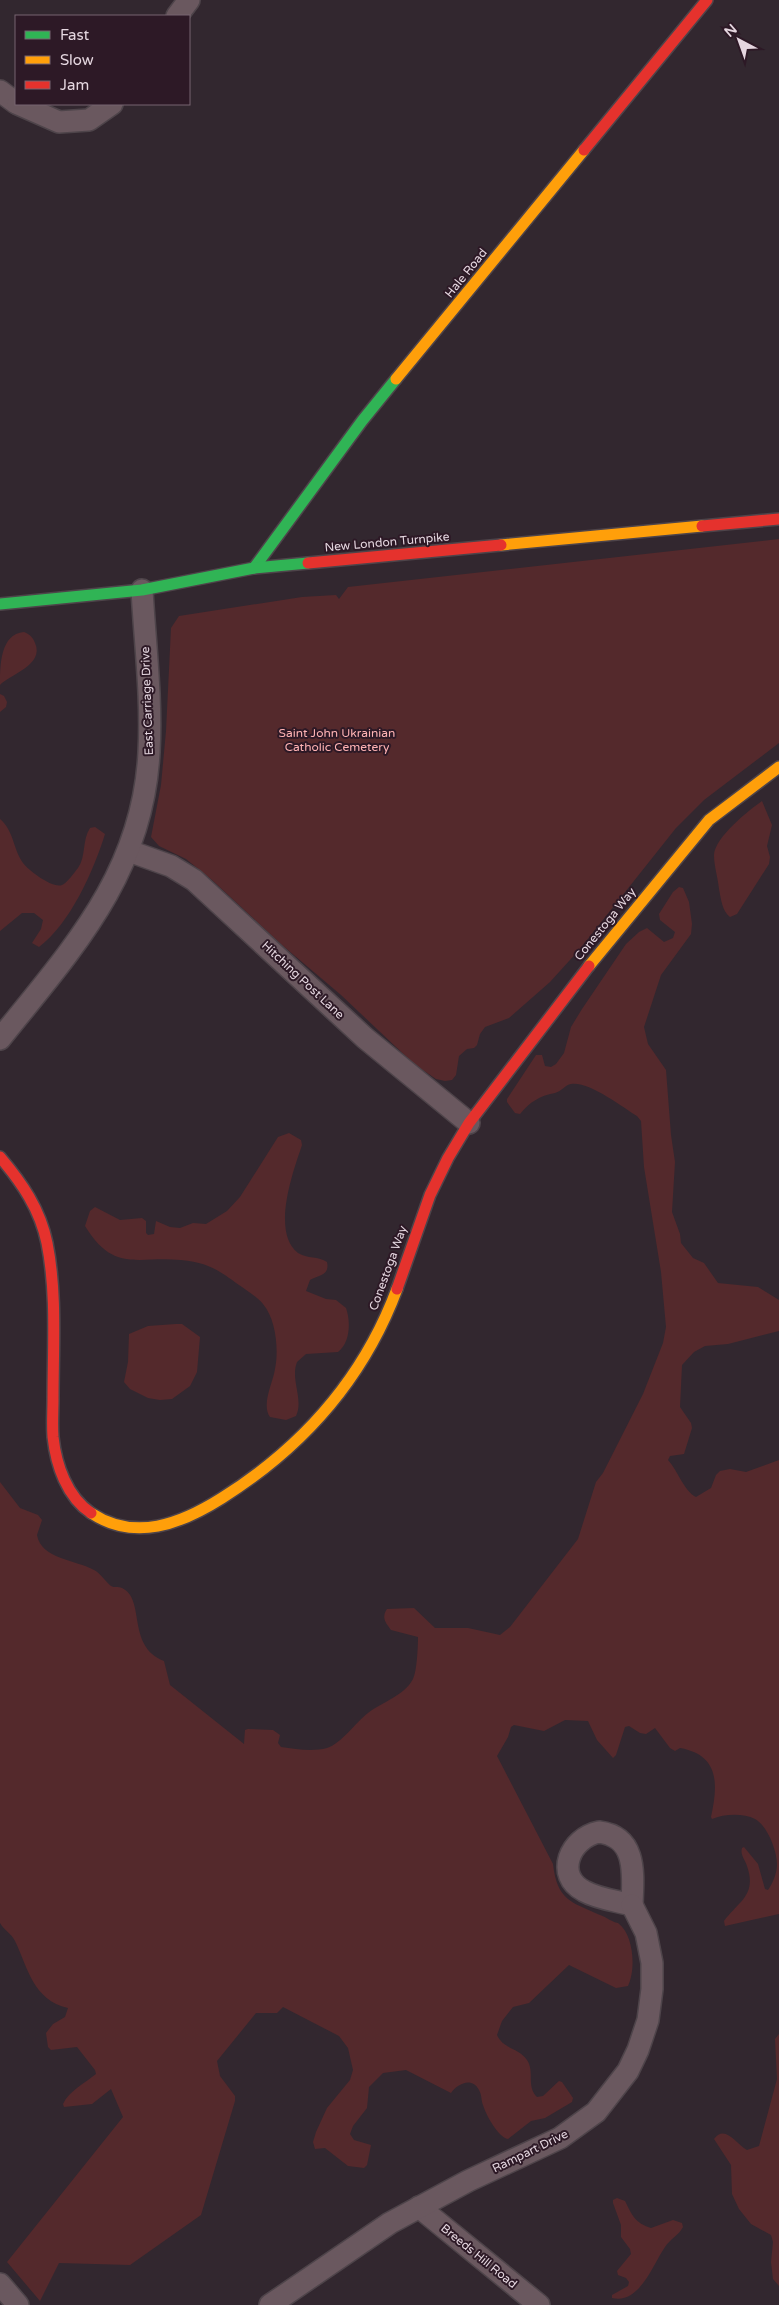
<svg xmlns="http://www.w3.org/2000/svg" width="779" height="2305" font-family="'Varela Round',sans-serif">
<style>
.green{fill:#54292c}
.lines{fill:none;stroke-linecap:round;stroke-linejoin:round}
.street-casing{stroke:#4e444a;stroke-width:24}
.fast-casing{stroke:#4e444a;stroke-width:14}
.slow-casing{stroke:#4e444a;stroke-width:14}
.jam-casing{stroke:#4e444a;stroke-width:14}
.street{stroke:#6a585f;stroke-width:21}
.fast{stroke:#30b455;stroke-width:11}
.slow{stroke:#ff9f0a;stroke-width:11}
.jam{stroke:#e5322d;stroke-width:11}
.labels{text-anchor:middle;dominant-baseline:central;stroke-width:4;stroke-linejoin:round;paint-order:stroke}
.street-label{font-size:12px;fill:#e5d7e0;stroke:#2d1926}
.park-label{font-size:12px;fill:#ffb3b4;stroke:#2d1926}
</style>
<rect width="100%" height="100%" fill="#32272f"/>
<!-- green -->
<g class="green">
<polygon points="779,539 779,743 704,800 676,828 579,950 550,982 509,1018 485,1027 480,1034 477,1045 474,1048 467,1049 459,1056 456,1075 452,1080 445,1081 436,1079 414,1064 341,995 282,945 212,880 186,859 159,846 151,837 161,785 166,731 171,628 179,616 302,597 336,595 339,599 348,587"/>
<path d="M24 632C29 634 33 637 35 643 45 665 9 675 0 685 0 666 0 634 24 632Z"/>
<polygon points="0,694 4,696 7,702 6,707 0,712"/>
<path d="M762 801 772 825 767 846 770 857 769 864 737 914 730 917C722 911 721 899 719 889 718 878 714 866 714 855 715 837 749 810 762 801Z"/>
<path d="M0 819C14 831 13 849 23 863 28 870 53 889 62 885 67 883 74 873 78 868 86 857 82 840 90 828L95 827 105 834C94 870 70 924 39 947L32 943 41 929 43 920 34 913H22L0 931Z"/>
<path d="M679 887 683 888 689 902 692 924 691 934 661 975 644 1027 648 1044 666 1070 671 1135 675 1162 672 1212 680 1234 681 1243 693 1258 704 1263 718 1283 758 1287 779 1300V1331L728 1344 705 1346 694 1352 682 1365 680 1407 691 1423 692 1428 684 1454 670 1456 668 1460C678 1471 684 1491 696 1497L711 1488 716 1475 720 1471 730 1469 746 1472 779 1460V1914L725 1926 724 1921C739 1901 757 1895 747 1866 745 1859 740 1855 742 1848L744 1847 758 1864 765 1889 768 1890C773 1883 777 1873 777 1864 777 1851 767 1825 755 1819 743 1813 724 1814 712 1819L711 1817C718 1785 720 1755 680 1748L675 1751 670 1748 655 1728 646 1734 640 1733 629 1726 625 1727 616 1755 613 1758 597 1740 588 1721 565 1720 544 1731 514 1725 511 1727 508 1737 497 1756 553 1864C557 1900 571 1902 600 1915 607 1917 611 1922 618 1923 634 1935 636 1969 628 1986L616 1988 569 1965 529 2003 513 2007 502 2021 497 2035C503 2049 519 2048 527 2060 535 2072 526 2086 537 2097L543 2096 559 2081 562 2082 573 2098 572 2102 545 2118 531 2121 508 2139C498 2137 486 2115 483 2105 481 2100 482 2095 479 2090 472 2076 457 2084 451 2093L406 2070 383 2073 369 2087 367 2108 353 2126 350 2134 354 2140 371 2145 367 2165 364 2168 348 2166 325 2148 315 2149 313 2142 316 2132 327 2108 350 2080 353 2070 348 2048 339 2036 283 2007 277 2013H256L217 2061 220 2076 235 2096V2101L201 2215 130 2265 59 2263 40 2301 7 2262 123 2117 111 2089 92 2104 64 2107 63 2104C69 2091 85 2083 96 2074L95 2070 77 2047 51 2050 48 2047 46 2033 53 2024 65 2017 68 2008C33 2000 28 1968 15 1941 11 1933 4 1930 0 1923V1482L20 1508 38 1515 42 1520 37 1535C41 1559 76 1560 94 1570 100 1573 105 1581 111 1586 114 1588 118 1586 122 1588 146 1599 126 1646 164 1661L170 1685 244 1744 245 1730 248 1729 273 1730 280 1735 278 1743 281 1747C296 1749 312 1752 327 1748 341 1744 356 1722 368 1713 382 1702 404 1696 413 1679 417 1671 418 1647 418 1637L391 1630C386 1623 381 1618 387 1609L414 1608 435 1628H468L500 1635 510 1627 578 1539 596 1482 603 1473 643 1394 663 1343 666 1327 661 1272 644 1167 641 1121 637 1116C622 1107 589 1081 571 1084 565 1085 562 1091 555 1093 539 1096 530 1102 520 1114L515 1113 507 1102V1099L536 1055H542L545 1066 551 1067 556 1064 564 1053 571 1027 582 1009 626 944 639 932 647 928 664 942 673 938 675 932 660 920 659 914 673 892Z"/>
<path d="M289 1133 301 1140 302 1145C293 1172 271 1232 298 1253 307 1259 319 1256 327 1262 330 1276 318 1275 310 1280L306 1291 326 1299 336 1300 346 1308C351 1322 350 1343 338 1352L306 1354 297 1362C290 1380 304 1399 296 1416L286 1420 270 1417C261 1404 273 1383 275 1369 279 1350 276 1319 263 1304 257 1297 249 1292 242 1287 219 1271 211 1263 181 1260 136 1256 114 1273 85 1226L90 1211 95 1207 120 1220 142 1218 146 1221V1233L148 1235 154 1234 156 1221 170 1227 180 1228 193 1223 206 1224 227 1211 240 1197 278 1137Z"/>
<polygon points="176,1324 182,1324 200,1337 197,1372 190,1386 172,1399 160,1400 148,1398 130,1389 124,1382 128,1362 129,1334 148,1326"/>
<path d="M779 2034V2286L773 2279 771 2262 773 2242 771 2235 751 2224 739 2209 732 2194 731 2165 714 2139C725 2124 736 2144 747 2150L759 2146 777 2079 775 2039Z"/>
<path d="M617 2198 625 2201C632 2215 635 2223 651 2228L673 2220 682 2223 683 2227C679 2235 670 2239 665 2247 654 2262 640 2305 612 2298V2295L628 2286 629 2282 626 2278 618 2275 617 2271 631 2254 630 2249 621 2237V2225L613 2203V2200Z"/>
</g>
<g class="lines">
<defs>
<g id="street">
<polyline points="177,16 189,0"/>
<polyline points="0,91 16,103"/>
<polyline points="18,104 59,122 89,120 112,104"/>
<polyline points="129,851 171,866 194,880 365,1038 469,1123"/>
<path d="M0 1039C72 949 143 874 149 752 152 698 145 644 142 590"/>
<path d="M599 1832C638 1837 633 1875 632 1905 617 1901 598 1899 584 1891 554 1875 570 1838 599 1832Z"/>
<polyline points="419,2207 539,2305"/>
<polyline points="0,2284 18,2305"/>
<polyline points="270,2305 390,2223 468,2181 560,2138 596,2112 628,2071 638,2050 648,2020 652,1989 652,1963 646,1933 632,1905"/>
</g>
<g id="fast">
<polyline points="254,568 362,421 396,379"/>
<polyline points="0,604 142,590 254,568 308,563"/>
</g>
<g id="slow">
<polyline points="396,379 584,150"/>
<polyline points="501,545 702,526"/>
<polyline points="589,966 709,820 779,767"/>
<path d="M91 1513C135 1542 181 1524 222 1498 303 1447 363 1380 397 1289"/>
</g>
<g id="jam">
<polyline points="584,150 707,0"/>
<polyline points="702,526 779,519"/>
<polyline points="308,563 501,545"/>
<path d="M0 1157C22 1183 40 1209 47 1243 57 1293 53 1347 53 1399 53 1411 52 1424 53 1437 56 1465 67 1497 91 1513"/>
<polyline points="397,1289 430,1195 448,1158 469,1123 589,966"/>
</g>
</defs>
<!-- street casing -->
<use href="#street" class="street-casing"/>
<!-- fast casing -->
<use href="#fast" class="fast-casing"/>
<!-- slow casing -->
<use href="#slow" class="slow-casing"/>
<!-- jam casing -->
<use href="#jam" class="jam-casing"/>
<!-- street -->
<use href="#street" class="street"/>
<!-- fast -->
<use href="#fast" class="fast"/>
<!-- slow -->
<use href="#slow" class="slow"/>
<!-- jam -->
<use href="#jam" class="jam"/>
</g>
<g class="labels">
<!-- street labels -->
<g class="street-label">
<text transform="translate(466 273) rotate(-51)">Hale Road</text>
<text transform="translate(387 542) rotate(-5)">New London Turnpike</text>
<text transform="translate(147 701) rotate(-92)">East Carriage Drive</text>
<text transform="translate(605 924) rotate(-51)">Conestoga Way</text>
<text transform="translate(303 980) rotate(43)">Hitching Post Lane</text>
<text transform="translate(388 1268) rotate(-70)">Conestoga Way</text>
<text transform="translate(530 2151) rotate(-26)">Rampart Drive</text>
<text transform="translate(479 2256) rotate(39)">Breeds Hill Road</text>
</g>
<!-- park labels -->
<g class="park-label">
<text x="337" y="733">Saint John Ukrainian<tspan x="337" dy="14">Catholic Cemetery</tspan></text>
</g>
</g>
<!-- legend -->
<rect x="15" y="15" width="175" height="90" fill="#2d1926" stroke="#776570"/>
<rect x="25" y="31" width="25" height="8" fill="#30b455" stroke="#776570"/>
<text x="60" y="40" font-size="15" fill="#e5d7e0">Fast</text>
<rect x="25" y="56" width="25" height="8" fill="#ff9f0a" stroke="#776570"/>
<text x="60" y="65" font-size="15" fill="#e5d7e0">Slow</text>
<rect x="25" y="81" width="25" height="8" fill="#e5322d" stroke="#776570"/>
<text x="60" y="90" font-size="15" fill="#e5d7e0">Jam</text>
<!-- north arrow -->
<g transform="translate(739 40) rotate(319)" stroke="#2d1926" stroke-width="4" paint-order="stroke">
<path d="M0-4L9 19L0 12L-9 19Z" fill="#e5d7e0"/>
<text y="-8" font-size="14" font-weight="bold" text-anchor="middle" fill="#e5d7e0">N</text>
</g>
</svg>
